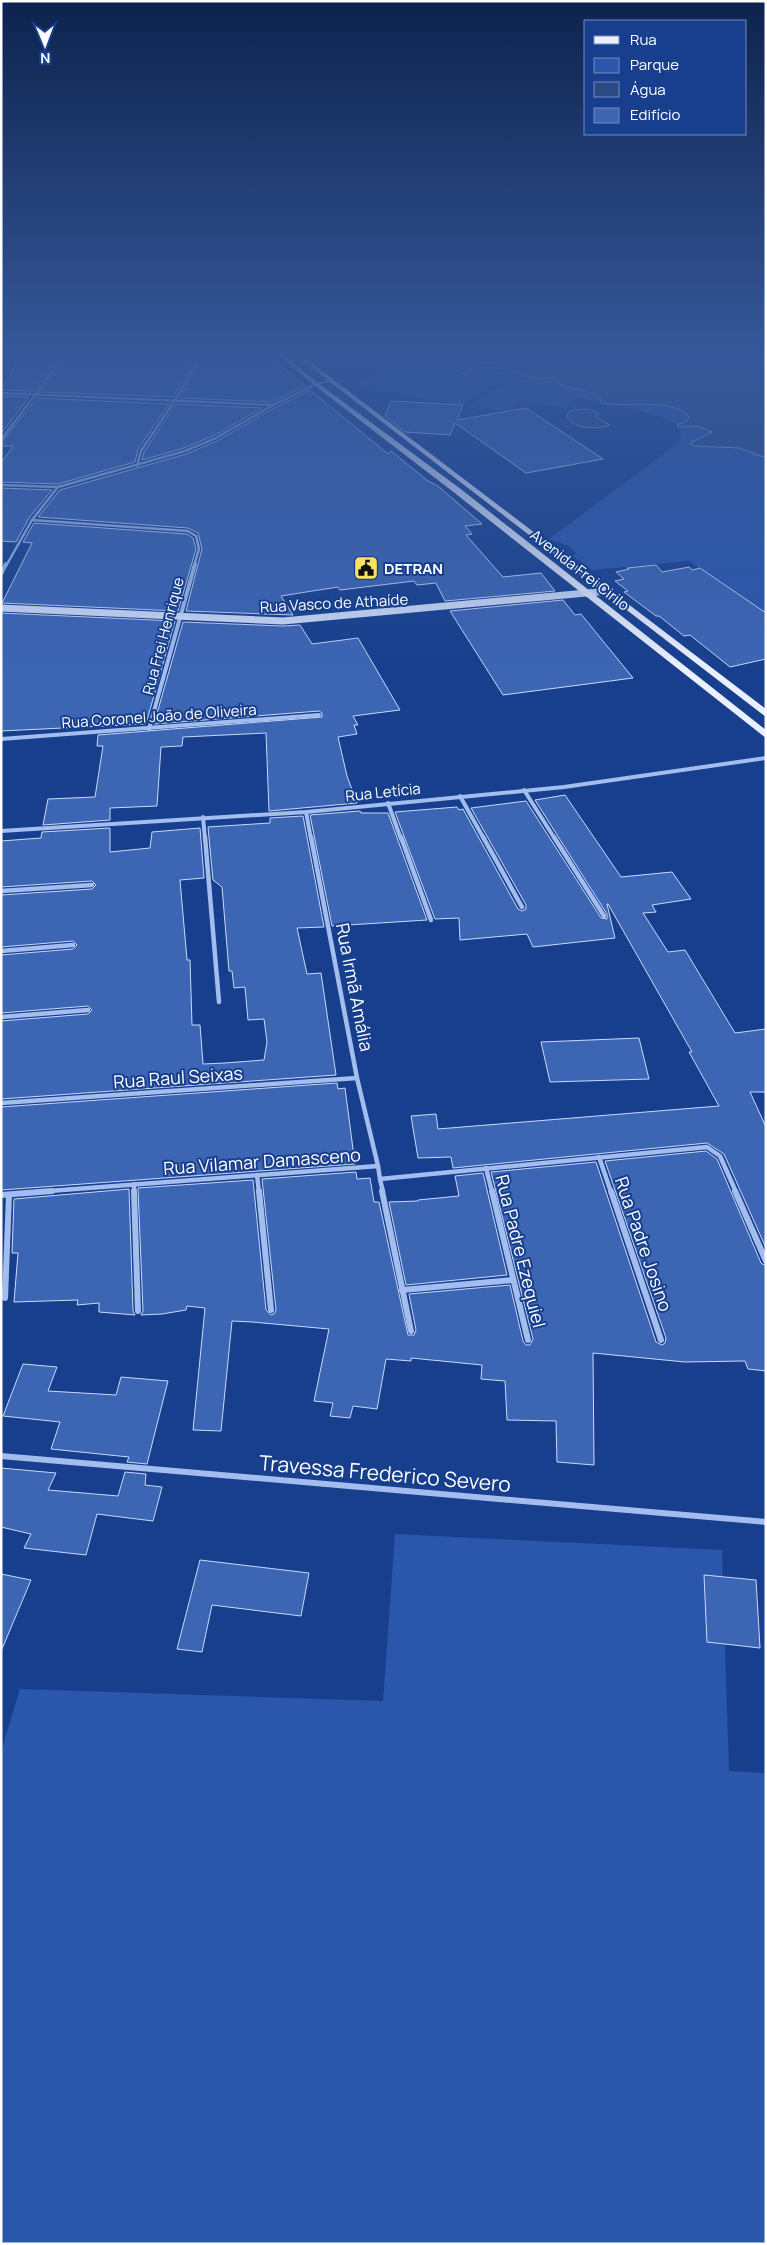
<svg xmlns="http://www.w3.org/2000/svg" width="767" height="2245" font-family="Manrope,sans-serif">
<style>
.green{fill:#2a57ac}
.water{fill:#2c4983;stroke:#95b7f1}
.building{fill:#3c65b4;stroke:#c9dafb}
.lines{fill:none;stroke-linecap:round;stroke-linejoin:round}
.street-far3{stroke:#a3bdef;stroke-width:2.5}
.street-far2{stroke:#a3bdef;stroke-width:4}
.street-far1{stroke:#a3bdef;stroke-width:4.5}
.street{stroke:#a3bdef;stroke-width:6}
.secondary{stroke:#d0defa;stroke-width:7}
.primary{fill:#ebf0ff;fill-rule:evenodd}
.labels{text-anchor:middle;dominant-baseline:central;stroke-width:4;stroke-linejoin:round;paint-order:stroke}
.far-poi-label{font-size:15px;font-weight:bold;fill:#fff;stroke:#173f8d;text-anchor:start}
.far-street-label{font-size:15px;fill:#fff;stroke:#173f8d}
.street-label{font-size:18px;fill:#fff;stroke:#173f8d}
.near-street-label{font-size:21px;fill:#fff;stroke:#173f8d}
</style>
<rect width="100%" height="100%" fill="#173f8d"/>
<!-- green -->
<g class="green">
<path d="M308 355H766V611L761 612 689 561 592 570 573 556 576 553 569 546 549 539 677 444 681 438C681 434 681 430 679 427 669 413 595 402 576 398L566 408 518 402 509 411 470 406 507 383 379 356 368 368 332 364 323 365Z"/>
<polygon points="398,362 497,383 460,406 357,384"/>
<polygon points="395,1534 722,1550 729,1771 766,1773 766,2244 1,2244 1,1752 20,1689 383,1701"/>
</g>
<!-- water -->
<g class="water">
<path d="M407 355H766V458L739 448 695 446 690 443 712 432 697 426 679 427 677 425 687 421 689 417C674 397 622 408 600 403L601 400 596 395 582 390 562 387 559 380 552 378 536 379 522 376 524 373 522 372C503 371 482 361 466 374H462L469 370 470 366 461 365 457 361Z"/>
<path d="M588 409 598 413 596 417 610 425C599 430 567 429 567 414L572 410Z"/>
</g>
<!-- building -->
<g class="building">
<polygon points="21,355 61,355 34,391 1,390"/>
<polygon points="68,355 198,355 173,397 41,392"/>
<polygon points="204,355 266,355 266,359 274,360 305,386 272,402 180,398"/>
<polygon points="310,390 388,454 391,451 428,481 438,486 482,524 465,526 472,534 466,535 503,577 541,573 555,591 445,601 436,583 417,585 414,581 340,590 338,587 281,596 293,615 186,611 202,549 198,533 188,528 38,517 60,490 186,454 217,441 274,408"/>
<polygon points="1,396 29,397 1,434"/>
<polygon points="37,398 169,404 138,449 135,462 58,484 1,482 1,463 13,446 1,446 1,443"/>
<polygon points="391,401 463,405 457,420 526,408 603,459 526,473 455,423 450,435 405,432 385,416"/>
<polygon points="176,404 262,408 215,435 184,448 142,460 144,452"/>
<polygon points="1,488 52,490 29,518 16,542 1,541"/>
<polygon points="34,523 187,534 193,538 196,549 178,611 2,603 32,543 23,542"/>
<polygon points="656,565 662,572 689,567 692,570 700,568 766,613 766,659 730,667 690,635 684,636 659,616 656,616 624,592 628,591 615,581 624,579 616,572 629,569 627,568"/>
<polygon points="563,600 575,615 581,614 633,678 503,695 450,611"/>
<polygon points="1,613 175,621 146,724 1,731"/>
<polygon points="183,622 283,626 300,625 312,644 358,638 400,710 353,716 358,725 354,725 357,734 338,737 347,776 357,803 269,811 266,733 183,737 182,746 161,747 157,806 110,808 110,820 43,825 48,799 95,797 103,746 97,746 98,735 322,717 322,713 319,711 154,724"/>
<polygon points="565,795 621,877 672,872 691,899 652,905 656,912 643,913 668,952 685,950 735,1033 766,1029 766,1092 750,1092 766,1127 766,1248 724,1154 707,1143 453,1168 451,1157 418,1158 411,1116 436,1114 438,1129 719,1106 689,1052 692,1052 608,904 607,904 615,938 533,947 527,934 460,940 459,918 435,919 395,812 457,807 459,810 463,809 518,909 522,911 526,909 526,905 471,808 526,801 601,918 607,919 607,914 535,800"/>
<polygon points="360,811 361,813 388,813 427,920 332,926 310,815"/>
<polygon points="303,816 324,927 297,928 307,974 321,973 336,1075 1,1099 1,1021 88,1014 92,1010 88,1006 1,1013 1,955 73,949 77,945 73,941 1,947 1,895 92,889 96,885 92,881 1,887 1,841 41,838 42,832 110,828 110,852 150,848 152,832 200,828 204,878 180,880 187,960 190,960 192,1025 200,1025 203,1064 225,1063 264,1060 267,1042 264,1019 248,1020 245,987 234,988 232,971 229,971 222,887 213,880 208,827 270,823 270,818"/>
<polygon points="639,1038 649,1079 550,1082 541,1042"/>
<polygon points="337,1083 338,1089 345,1088 355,1164 1,1190 1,1107"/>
<polygon points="706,1151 717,1159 761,1263 766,1266 766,1371 748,1369 745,1361 685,1362 593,1353 594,1465 557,1462 556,1421 507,1420 505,1381 481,1379 482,1365 411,1358 411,1361 386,1359 377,1409 353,1406 350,1418 330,1416 333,1403 314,1401 329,1329 252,1322 232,1321 221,1431 193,1430 205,1308 187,1306 186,1310 162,1314 141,1315 143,1311 138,1188 253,1180 266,1310 271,1315 274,1314 276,1310 262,1179 356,1172 357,1179 370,1178 374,1202 379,1202 408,1335 414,1335 416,1330 409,1294 510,1285 523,1341 526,1345 530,1345 533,1339 491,1172 596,1162 656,1342 662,1345 665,1343 666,1338 605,1161"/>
<polygon points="483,1173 507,1275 406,1285 389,1202 418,1201 418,1200 459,1196 455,1176"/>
<polygon points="129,1189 133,1311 135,1315 99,1312 99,1303 77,1305 78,1300 14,1302 18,1253 12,1253 14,1199"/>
<polygon points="23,1364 57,1367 48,1391 116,1395 121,1377 168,1381 147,1464 127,1462 129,1457 51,1449 60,1422 3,1416"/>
<polygon points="1,1468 56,1473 48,1490 118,1496 125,1472 146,1474 145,1485 162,1487 153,1521 97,1514 86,1555 24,1548 31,1534 1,1527"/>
<polygon points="200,1560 309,1573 301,1616 212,1605 202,1652 177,1649"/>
<polygon points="1,1574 31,1580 2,1649 1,1649"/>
<polygon points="704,1575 756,1580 760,1648 707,1642"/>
</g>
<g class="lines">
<!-- street-far3 -->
<g class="street-far3">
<polyline points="1,393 273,405"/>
<polyline points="1,440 65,355"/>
<polyline points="137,466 141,451 175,400 201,355"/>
<polyline points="1,485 58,487"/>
<polyline points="32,520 188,531 196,536 199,549 194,566"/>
<polyline points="6,566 32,520 58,487 185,451 216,438 273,405 316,384 330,381"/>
</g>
<!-- street-far2 -->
<g class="street-far2">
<polyline points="1,574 6,564"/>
<polyline points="149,729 195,564"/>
<polyline points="1,739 319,715"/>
<polyline points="524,790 555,839"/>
<polyline points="460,796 484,839"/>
<polyline points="388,803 401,839"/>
<polyline points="306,812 311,839"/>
<polyline points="203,817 205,839"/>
<polyline points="1,831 306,812 564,787 766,758"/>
</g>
<!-- street-far1 -->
<g class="street-far1">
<polyline points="205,837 219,1002"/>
<polyline points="311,837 357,1078 378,1166"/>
<polyline points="401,837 431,920"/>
<polyline points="483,837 522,907"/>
<polyline points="554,837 604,916"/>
<polyline points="1,891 92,885"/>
<polyline points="1,951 73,945"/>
<polyline points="1,1017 88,1010"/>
<polyline points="1,1103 357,1078"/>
<polyline points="599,1157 611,1192"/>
<polyline points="486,1168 492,1192"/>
<polyline points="257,1175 259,1192"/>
<polyline points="380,1179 383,1192"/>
<polyline points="134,1184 134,1192"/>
<polyline points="36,1192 378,1166 380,1179 707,1147 720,1156 736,1192"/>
</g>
<!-- street -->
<g class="street">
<polyline points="134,1191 138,1311"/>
<polyline points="259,1191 271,1310"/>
<polyline points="382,1191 411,1331"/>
<polyline points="492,1191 528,1340"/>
<polyline points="611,1191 661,1340"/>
<polyline points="735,1191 766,1261"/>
<polyline points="1,1195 52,1191"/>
<polyline points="402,1290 512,1280"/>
<polyline points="5,1298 9,1195"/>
<polyline points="1,1456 766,1522"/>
</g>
<!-- secondary -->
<polyline class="secondary" points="1,608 283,621 608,591"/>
<!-- primary -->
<g class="primary">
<polygon points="278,355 284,355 318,383 462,490 766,730 766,738 456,494 314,385"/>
<polygon points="295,355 301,355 766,709 766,717"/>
</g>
</g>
<!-- sky -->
<linearGradient id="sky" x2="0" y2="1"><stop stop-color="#0d234e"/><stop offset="0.53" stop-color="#36589a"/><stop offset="1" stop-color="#36589a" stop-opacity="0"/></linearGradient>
<rect width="767" height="669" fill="url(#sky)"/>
<!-- icons -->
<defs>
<symbol id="civic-square" viewBox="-11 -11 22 22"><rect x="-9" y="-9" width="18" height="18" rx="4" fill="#ffe161" stroke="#173f8d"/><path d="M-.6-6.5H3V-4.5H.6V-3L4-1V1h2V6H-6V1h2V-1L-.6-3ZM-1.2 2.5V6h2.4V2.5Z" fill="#111"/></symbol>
</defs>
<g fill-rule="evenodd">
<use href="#civic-square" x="352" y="554" width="28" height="28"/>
</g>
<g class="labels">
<!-- far-poi labels -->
<g class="far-poi-label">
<text x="384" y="568">DETRAN</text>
</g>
<!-- far-street labels -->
<g class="far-street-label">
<text transform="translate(580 570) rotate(38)">Avenida Frei Cirilo</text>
<text transform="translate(334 603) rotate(-3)">Rua Vasco de Athaíde</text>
<text transform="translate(163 636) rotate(-75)">Rua Frei Henrique</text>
<text transform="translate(159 716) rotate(-4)">Rua Coronel João de Oliveira</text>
<text transform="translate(383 792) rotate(-6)">Rua Letícia</text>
</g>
<!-- street labels -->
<g class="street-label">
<text transform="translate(355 987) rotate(79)">Rua Irmã Amália</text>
<text transform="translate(178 1077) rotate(-4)">Rua Raul Seixas</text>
<text transform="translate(262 1161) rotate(-4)">Rua Vilamar Damasceno</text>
<text transform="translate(644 1244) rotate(71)">Rua Padre Josino</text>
<text transform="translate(521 1251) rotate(76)">Rua Padre Ezequiel</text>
</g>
<!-- near-street labels -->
<g class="near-street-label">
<text transform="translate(385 1473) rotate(5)">Travessa Frederico Severo</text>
</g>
</g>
<!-- border -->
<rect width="767" height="2245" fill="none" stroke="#ffffff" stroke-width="5"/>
<!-- legend -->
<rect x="584" y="20" width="162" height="115" fill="#173f8d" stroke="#748cbb"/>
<rect x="594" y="36" width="25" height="8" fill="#ebf0ff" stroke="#748cbb"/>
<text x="630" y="45" font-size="15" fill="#ffffff">Rua</text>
<rect x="594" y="58" width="25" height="15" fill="#2a57ac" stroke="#748cbb"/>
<text x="630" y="70" font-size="15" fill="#ffffff">Parque</text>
<rect x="594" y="82" width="25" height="15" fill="#2c4983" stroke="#748cbb"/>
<text x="630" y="95" font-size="15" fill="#ffffff">Água</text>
<rect x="594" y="108" width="25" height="15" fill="#3c65b4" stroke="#748cbb"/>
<text x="630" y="120" font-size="15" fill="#ffffff">Edifício</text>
<!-- north arrow -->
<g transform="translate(45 45) rotate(179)" stroke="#173f8d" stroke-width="4" paint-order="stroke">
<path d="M0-4L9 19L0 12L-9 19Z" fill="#ffffff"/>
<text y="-8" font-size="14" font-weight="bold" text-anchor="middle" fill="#ffffff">N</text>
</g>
</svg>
